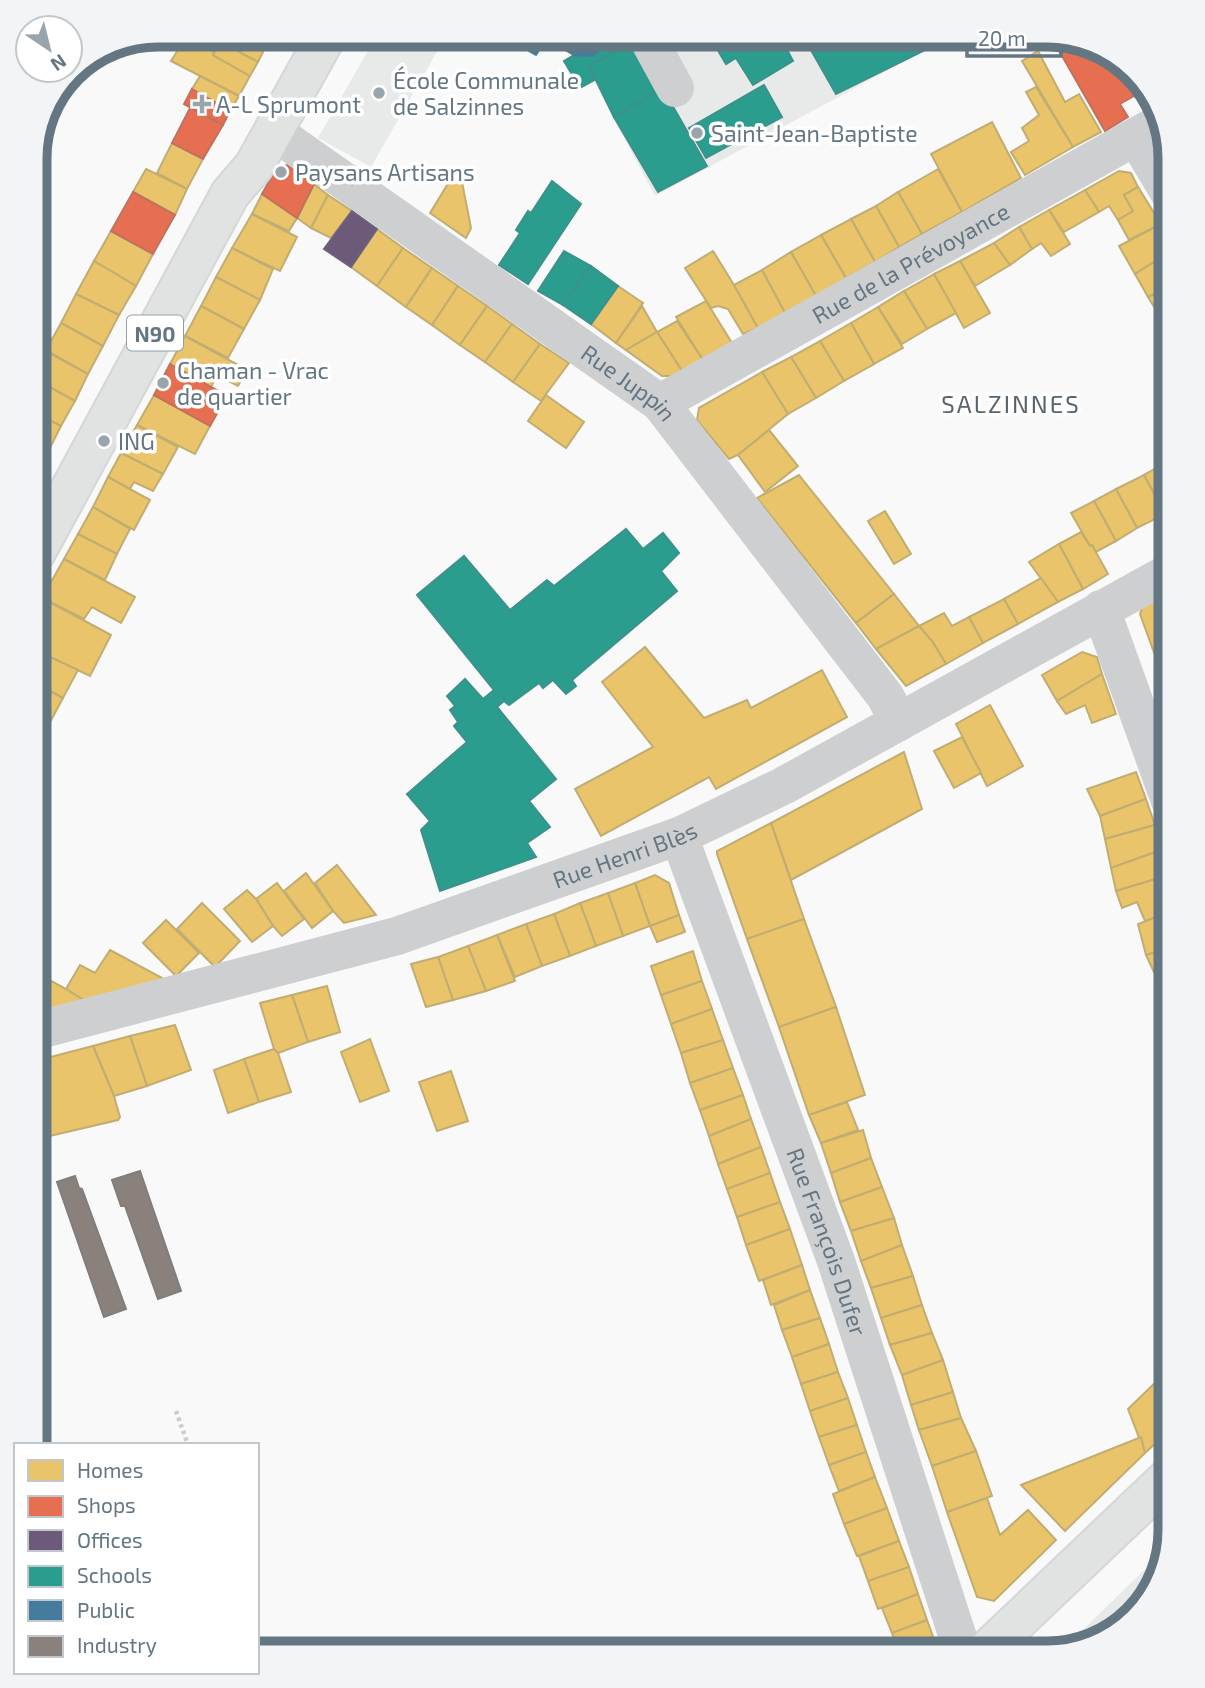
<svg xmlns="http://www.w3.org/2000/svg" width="1205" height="1688" font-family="'Exo 2',sans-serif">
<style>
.built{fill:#e8e9e9}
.homes{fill:#e9c46a;stroke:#c1ad72;stroke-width:2}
.shops{fill:#e76f51;stroke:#c07160;stroke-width:2}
.offices{fill:#6d597a;stroke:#6b627d;stroke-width:2}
.schools{fill:#2a9d8f;stroke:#3c918b;stroke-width:2}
.public{fill:#457b9d;stroke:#4f7a95;stroke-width:2}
.industry{fill:#8a817c;stroke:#7f7e7e;stroke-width:2}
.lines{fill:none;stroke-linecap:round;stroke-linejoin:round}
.major-casing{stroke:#d5d6d7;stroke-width:42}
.path{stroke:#cbcccd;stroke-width:4.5;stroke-dasharray:3.5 3.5;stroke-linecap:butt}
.minor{stroke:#cecfd0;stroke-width:38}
.major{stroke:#e1e2e2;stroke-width:38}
.poi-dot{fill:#99a4ac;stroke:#fff;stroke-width:2.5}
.labels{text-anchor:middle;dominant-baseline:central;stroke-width:7;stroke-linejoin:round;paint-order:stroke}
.shield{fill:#fff;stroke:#939fa8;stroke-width:2}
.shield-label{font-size:21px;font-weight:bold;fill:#657683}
.poi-label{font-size:23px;fill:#657683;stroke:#fff;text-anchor:start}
.street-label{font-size:23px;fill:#657683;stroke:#fff}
.neighbourhood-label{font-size:24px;letter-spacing:2px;fill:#57646e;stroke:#fff}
.rim{fill:none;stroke:#657683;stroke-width:9}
</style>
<rect width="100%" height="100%" fill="#f9f9f9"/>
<!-- built -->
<g class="built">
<polygon points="377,35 414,35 439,48 371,167 318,138"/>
<polygon points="631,35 925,35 931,47 655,196 588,70"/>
<polygon points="1164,1551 1153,1592 1109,1636 1063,1649"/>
</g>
<!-- homes -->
<g class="homes">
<polygon points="224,35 241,35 265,48 258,62 220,42"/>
<polygon points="184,40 196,46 199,43 214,52 213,55 250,76 239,96 171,61"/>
<polygon points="220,42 258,62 250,76 213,55"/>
<polygon points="1038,51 1065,102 1079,94 1101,132 1073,147 1022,61"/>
<polygon points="200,76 239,96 230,111 192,89"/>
<polygon points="1036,87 1073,147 1025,175 1011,152 1029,141 1022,128 1039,115 1026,92"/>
<polygon points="992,122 1021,178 962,212 931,154"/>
<polygon points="172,143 203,159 187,189 157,173"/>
<polygon points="146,169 187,189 175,215 133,192"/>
<polygon points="938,169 962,212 922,234 898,192"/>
<polygon points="1119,171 1131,173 1138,187 1124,195 1133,211 1118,220 1109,206 1099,212 1085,190"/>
<polygon points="452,177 462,182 471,228 466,238 430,213"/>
<polygon points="314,184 328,195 311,228 297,218"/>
<polygon points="1138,187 1161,224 1129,240 1118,220 1133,211 1124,195"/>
<polygon points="1085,190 1099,212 1064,232 1049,210"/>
<polygon points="898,192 922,234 899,247 876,206"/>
<polygon points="262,194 297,218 289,231 252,214"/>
<polygon points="328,195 352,211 331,238 311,228"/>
<polygon points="876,206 899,247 875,262 851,219"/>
<polygon points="1049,210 1070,244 1051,256 1041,243 1032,249 1019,227"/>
<polygon points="252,214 297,237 280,271 232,248"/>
<polygon points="851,219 875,262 846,278 821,235"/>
<polygon points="1161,224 1170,240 1170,252 1135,274 1119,246"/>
<polygon points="1019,227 1032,249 1010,265 994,243"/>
<polygon points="377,229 403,248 377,286 351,267"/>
<polygon points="111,231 153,254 136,286 94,261"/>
<polygon points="821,235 846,278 816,296 791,252"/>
<polygon points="994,243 1010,265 975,286 960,261"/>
<polygon points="232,248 273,269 260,300 216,277"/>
<polygon points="403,248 432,268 406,307 377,286"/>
<polygon points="713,251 734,285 758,328 743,334 728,309 718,306 711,308 685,268"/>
<polygon points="791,252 816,296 785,313 762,270"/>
<polygon points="1170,252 1170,286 1148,297 1135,274"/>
<polygon points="94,261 136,286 119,315 76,294"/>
<polygon points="960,261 990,313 964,328 934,274"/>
<polygon points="432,268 458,286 432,325 406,307"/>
<polygon points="762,270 785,313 758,328 734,285"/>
<polygon points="934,274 956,313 927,329 904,291"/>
<polygon points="216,277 260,300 244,329 201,306"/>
<polygon points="458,286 487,306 460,345 432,325"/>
<polygon points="618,286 643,303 616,343 591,324"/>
<polygon points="1170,286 1170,323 1165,325 1148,297"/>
<polygon points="904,291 927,329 902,344 878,307"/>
<polygon points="76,294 119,315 103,346 61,323"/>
<polygon points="706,301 732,343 703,360 676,317"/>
<polygon points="201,306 244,329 228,358 185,336"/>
<polygon points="487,306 512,324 485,362 460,345"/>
<polygon points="642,306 657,332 626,350 616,343"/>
<polygon points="878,307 903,348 874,364 851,323"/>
<polygon points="677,321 703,360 682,371 657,332"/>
<polygon points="61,323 103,346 88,374 46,350"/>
<polygon points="851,323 874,364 844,381 820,341"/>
<polygon points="512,324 540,344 513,382 485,362"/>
<polygon points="657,332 682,371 672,376 662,376 626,350"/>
<polygon points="185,336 247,370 238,386 217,375 211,387 170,364"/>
<polygon points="820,341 844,381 816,398 791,357"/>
<polygon points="540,344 569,363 541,401 513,382"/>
<polygon points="42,349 88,374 75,401 35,379 35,363"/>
<polygon points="791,357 816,398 788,414 762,372"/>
<polygon points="762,372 788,414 738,455 729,459 697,420 699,408"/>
<polygon points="35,379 75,401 61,426 35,413"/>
<polygon points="154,395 210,426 195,454 137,425"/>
<polygon points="546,395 584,422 566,448 528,421"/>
<polygon points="35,413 61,426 50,448 35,441"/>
<polygon points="137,425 178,447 163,474 121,453"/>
<polygon points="769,430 798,466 765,492 738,455"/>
<polygon points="121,453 163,474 153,491 134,482 130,489 108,477"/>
<polygon points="1167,462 1170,466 1170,512 1165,514 1144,475"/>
<polygon points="799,475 894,594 856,623 757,498"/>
<polygon points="1144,475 1165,514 1137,528 1116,489"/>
<polygon points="108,477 150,500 134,530 93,507"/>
<polygon points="1116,489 1137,528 1116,541 1094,501"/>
<polygon points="1094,501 1116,541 1096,552 1092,545 1090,546 1071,513"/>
<polygon points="93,507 130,529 117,554 78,534"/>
<polygon points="885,511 911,554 894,564 868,521"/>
<polygon points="1081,532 1090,546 1092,545 1108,574 1083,589 1059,544"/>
<polygon points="78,534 117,554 105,580 64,559"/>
<polygon points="1059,544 1083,589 1058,602 1029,562"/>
<polygon points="64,559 135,597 121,623 92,607 84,619 42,598"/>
<polygon points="1041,578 1058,602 1018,624 1004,599"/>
<polygon points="1164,593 1170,603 1170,669 1161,672 1140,614 1143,604"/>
<polygon points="894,594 919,626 876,649 856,623"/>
<polygon points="42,598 111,635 90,676 35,650 35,611"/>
<polygon points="1004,599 1018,624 983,643 969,617"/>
<polygon points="944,613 952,626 969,617 983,643 946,664 932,641 928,642 919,626"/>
<polygon points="919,626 932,641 946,664 906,686 876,649"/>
<polygon points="645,647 704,718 747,700 751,708 822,670 847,717 716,789 709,777 601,836 575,789 653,747 602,682"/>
<polygon points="35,650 78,670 63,698 35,683"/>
<polygon points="1082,652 1097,657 1102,674 1057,701 1042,675"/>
<polygon points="1170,669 1170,699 1161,672"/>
<polygon points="1102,674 1116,714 1092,723 1085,705 1066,714 1057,701"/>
<polygon points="35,683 63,698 49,724 35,716"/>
<polygon points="990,705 1023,766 987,786 956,724"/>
<polygon points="35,716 49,724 36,749 35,748"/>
<polygon points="962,737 981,773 954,788 934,751"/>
<polygon points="904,752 922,809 791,880 771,823"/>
<polygon points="1136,772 1146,799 1100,816 1087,789"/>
<polygon points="1146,799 1155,825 1105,839 1100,816"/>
<polygon points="771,823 804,919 747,939 717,854 717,851"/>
<polygon points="1155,825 1161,850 1111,868 1105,839"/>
<polygon points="1161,850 1169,875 1116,891 1111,868"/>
<polygon points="337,865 376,915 344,923 333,911 315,883"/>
<polygon points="306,873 333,911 312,928 284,891"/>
<polygon points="655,875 669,883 679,915 650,926 635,883"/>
<polygon points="1169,875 1170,912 1145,921 1137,902 1122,908 1116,891"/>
<polygon points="277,883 304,919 282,936 273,926 256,899"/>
<polygon points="635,883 650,926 623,936 608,893"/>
<polygon points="247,890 256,899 273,926 252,942 224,909"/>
<polygon points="608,893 623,936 596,946 580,903"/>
<polygon points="202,903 240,941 215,967 177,929"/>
<polygon points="580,903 596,946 570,956 554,914"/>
<polygon points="1170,912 1170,948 1146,955 1138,924"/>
<polygon points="554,914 570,956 542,966 526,924"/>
<polygon points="679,915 685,932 657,942 650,926"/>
<polygon points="804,919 836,1007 779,1027 747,939"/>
<polygon points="166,920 199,953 176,976 143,943"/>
<polygon points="526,924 542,966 515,977 497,935"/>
<polygon points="497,935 515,981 486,991 468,946"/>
<polygon points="468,946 486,991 453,1000 438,957"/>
<polygon points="1170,948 1170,980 1159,983 1146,955"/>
<polygon points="110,950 164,979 90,1004 66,989 80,965 95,973"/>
<polygon points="693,951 702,981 661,995 651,966"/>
<polygon points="438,957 453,1000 426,1007 411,964"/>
<polygon points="35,972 66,989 90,1004 35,1013"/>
<polygon points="1170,980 1170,1012 1159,983"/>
<polygon points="702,981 712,1009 671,1024 661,995"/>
<polygon points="327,986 340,1032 308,1042 292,995"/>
<polygon points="292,995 308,1042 278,1053 274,1049 260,1003"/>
<polygon points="836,1007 865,1095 809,1115 779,1027"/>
<polygon points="712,1009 723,1040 681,1053 671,1024"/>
<polygon points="175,1025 191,1070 147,1086 130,1036"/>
<polygon points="130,1036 147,1086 114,1096 93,1046"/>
<polygon points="370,1039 389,1091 360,1102 341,1052"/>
<polygon points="723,1040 733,1068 690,1083 681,1053"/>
<polygon points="93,1046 114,1096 120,1117 118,1120 41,1138 35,1120 35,1061"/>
<polygon points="274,1049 278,1053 291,1092 259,1102 244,1059"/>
<polygon points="244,1059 259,1102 228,1113 214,1070"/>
<polygon points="733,1068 743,1095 700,1110 690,1083"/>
<polygon points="451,1071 468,1121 437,1131 419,1082"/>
<polygon points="743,1095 751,1119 709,1136 700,1110"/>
<polygon points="847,1102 858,1130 821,1143 809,1115"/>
<polygon points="751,1119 761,1147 718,1164 709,1136"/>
<polygon points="863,1130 871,1158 831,1173 821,1143"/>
<polygon points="761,1147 770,1173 727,1189 718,1164"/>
<polygon points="871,1158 882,1187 840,1202 831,1173"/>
<polygon points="770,1173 780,1202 737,1217 727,1189"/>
<polygon points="882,1187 894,1218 851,1231 840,1202"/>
<polygon points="780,1202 790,1229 746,1245 737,1217"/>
<polygon points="894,1218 902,1245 861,1261 851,1231"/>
<polygon points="790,1229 802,1265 759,1281 746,1245"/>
<polygon points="902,1245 913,1276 871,1288 861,1261"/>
<polygon points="802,1265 810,1290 771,1305 763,1280"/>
<polygon points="913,1276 922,1305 881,1318 871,1288"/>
<polygon points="810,1290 820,1318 782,1330 774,1305"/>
<polygon points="922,1305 932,1333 890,1345 881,1318"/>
<polygon points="820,1318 829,1344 792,1357 782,1330"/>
<polygon points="932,1333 943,1360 902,1375 890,1345"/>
<polygon points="829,1344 838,1372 801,1384 792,1357"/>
<polygon points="943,1360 953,1392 911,1405 902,1375"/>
<polygon points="1170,1368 1170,1390 1160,1378"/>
<polygon points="838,1372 848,1398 810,1411 801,1384"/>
<polygon points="1160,1378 1170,1390 1170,1430 1145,1453 1128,1409"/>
<polygon points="953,1392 961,1418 919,1430 911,1405"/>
<polygon points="848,1398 857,1425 819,1437 810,1411"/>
<polygon points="961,1418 976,1451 932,1466 919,1430"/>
<polygon points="857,1425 866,1452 829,1465 819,1437"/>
<polygon points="1141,1437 1145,1453 1065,1531 1021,1485"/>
<polygon points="976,1451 992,1496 947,1512 932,1466"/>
<polygon points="866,1452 875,1477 839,1491 829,1465"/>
<polygon points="875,1477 887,1508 844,1524 833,1494"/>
<polygon points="987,1498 1000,1535 1028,1510 1056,1540 994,1601 977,1597 947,1512"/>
<polygon points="887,1508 899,1541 857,1556 844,1524"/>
<polygon points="899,1541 909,1567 868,1581 859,1556"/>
<polygon points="909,1567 918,1594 878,1609 868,1581"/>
<polygon points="918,1594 927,1620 892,1633 882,1608"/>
<polygon points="927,1620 935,1642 932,1653 896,1653 897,1648 892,1633"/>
<polygon points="884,1645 892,1653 875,1653"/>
</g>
<!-- shops -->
<g class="shops">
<polygon points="241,35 273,35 265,48"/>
<polygon points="1050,35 1109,52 1146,89 1120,104 1128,117 1105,131"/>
<polygon points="192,89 230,111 223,125 184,104"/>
<polygon points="190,108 223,125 203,159 172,143"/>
<polygon points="287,165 314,184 297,218 262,194 276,169"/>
<polygon points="133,192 175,215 153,254 111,231"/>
<polygon points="170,364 227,396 210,426 154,395"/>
</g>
<!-- offices -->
<polygon class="offices" points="352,211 377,229 351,267 324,249"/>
<!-- schools -->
<g class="schools">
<polygon points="607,35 632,35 636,41 589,66 596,79 580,88 564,61 574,55 593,56 604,46"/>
<polygon points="709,35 779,35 793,61 753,85 736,58 726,64"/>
<polygon points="806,35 925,35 931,47 836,94 811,50"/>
<polygon points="636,41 663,89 614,117 589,66"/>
<polygon points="764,85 782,117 706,158 689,128"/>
<polygon points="663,89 707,166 658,192 614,117"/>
<polygon points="552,181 581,204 528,284 499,265 520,233 516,230 528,211 531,213"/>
<polygon points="564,251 591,266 563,305 538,291"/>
<polygon points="591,266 618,286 591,324 563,305"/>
<polygon points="626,529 643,549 663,533 679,553 661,571 677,591 572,680 576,686 566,694 553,680 543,688 539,683 509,705 504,701 497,707 556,779 529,801 550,827 527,843 536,857 440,891 421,830 430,821 407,794 467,742 454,726 458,722 450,710 455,706 447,696 465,679 483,699 494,690 417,595 464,556 510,610 547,580 554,586"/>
</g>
<!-- public -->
<polygon class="public" points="501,35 607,35 604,46 593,56 574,55 546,39 536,55"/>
<!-- industry -->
<g class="industry">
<polygon points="140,1171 181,1291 158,1299 125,1206 121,1206 112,1180"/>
<polygon points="75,1176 79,1188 82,1189 126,1309 104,1317 57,1182"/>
</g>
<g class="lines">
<defs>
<g id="major">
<polyline points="35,554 230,194 254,166 327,35"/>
<polyline points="984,1653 1170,1476"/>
</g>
</defs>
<!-- major casing -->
<use href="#major" class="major-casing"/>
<!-- path -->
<g class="path">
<polyline points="176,1411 188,1445"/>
<polyline points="257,1648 259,1653"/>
</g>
<!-- minor -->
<g class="minor">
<polyline points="646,35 675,88"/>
<path id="s1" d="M273 131 660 403 885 696 899 722"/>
<polyline points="1136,137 1170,194"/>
<path id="s2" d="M660 403 1160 123"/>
<polyline points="1101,609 1170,801"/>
<path id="s3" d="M679 836 836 1261 963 1653"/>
<path id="s4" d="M35 1031 397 936 679 836 783 786 1170 572"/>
</g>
<!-- major -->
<use href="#major" class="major"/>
</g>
<!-- markers -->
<g class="poi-dot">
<circle cx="379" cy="93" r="7"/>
<path d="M198.5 93.5h7v7h7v7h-7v7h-7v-7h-7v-7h7z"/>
<circle cx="697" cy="133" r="7"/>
<circle cx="281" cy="172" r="7"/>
<circle cx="163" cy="383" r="7"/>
<circle cx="104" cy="441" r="7"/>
</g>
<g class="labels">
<!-- shield labels -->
<rect class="shield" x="127" y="315.5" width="56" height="35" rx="5"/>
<g class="shield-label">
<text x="155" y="333">N90</text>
</g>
<!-- poi labels -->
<g class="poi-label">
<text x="393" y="80">École Communale<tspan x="393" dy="26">de Salzinnes</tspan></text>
<text x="216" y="104">A-L Sprumont</text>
<text x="711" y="133">Saint-Jean-Baptiste</text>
<text x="295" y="172">Paysans Artisans</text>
<text x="177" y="370">Chaman - Vrac<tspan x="177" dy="26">de quartier</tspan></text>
<text x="118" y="441">ING</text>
</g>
<!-- street labels -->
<g class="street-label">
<text stroke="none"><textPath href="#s2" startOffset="287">Rue de la Prévoyance</textPath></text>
<text stroke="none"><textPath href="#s1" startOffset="436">Rue Juppin</textPath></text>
<text stroke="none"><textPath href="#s4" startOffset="616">Rue Henri Blès</textPath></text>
<text stroke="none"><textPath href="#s3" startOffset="432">Rue François Dufer</textPath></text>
</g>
<!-- neighbourhood labels -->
<g class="neighbourhood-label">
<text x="1011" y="403">SALZINNES</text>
</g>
</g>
<!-- crop -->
<path d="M0 0H1205V1688H0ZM158 47H1047A111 111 0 0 1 1158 158V1530A111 111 0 0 1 1047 1641H158A111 111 0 0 1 47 1530V158A111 111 0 0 1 158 47Z" fill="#f3f4f5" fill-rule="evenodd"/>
<path class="rim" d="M158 47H1047A111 111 0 0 1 1158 158V1530A111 111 0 0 1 1047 1641H158A111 111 0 0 1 47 1530V158A111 111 0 0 1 158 47Z"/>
<!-- legend -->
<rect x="14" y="1443" width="245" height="231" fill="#ffffff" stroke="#c1c8cd" stroke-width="2"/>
<rect x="28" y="1460" width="35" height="21" fill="#e9c46a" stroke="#c1c8cd" stroke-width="2"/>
<text x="77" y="1478" font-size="21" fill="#657683">Homes</text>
<rect x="28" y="1496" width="35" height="21" fill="#e76f51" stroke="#c1c8cd" stroke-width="2"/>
<text x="77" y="1513" font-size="21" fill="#657683">Shops</text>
<rect x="28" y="1530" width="35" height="21" fill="#6d597a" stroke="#c1c8cd" stroke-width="2"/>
<text x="77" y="1548" font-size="21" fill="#657683">Offices</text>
<rect x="28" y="1566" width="35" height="21" fill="#2a9d8f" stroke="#c1c8cd" stroke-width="2"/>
<text x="77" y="1583" font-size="21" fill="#657683">Schools</text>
<rect x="28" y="1600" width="35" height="21" fill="#457b9d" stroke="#c1c8cd" stroke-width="2"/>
<text x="77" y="1618" font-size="21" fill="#657683">Public</text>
<rect x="28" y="1636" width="35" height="21" fill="#8a817c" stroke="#c1c8cd" stroke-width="2"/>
<text x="77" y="1653" font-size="21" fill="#657683">Industry</text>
<!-- north arrow -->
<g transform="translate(49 49) rotate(145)"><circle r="33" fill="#ffffff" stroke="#c1c8cd" stroke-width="2"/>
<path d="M0-5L12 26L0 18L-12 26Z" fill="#99a4ac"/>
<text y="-10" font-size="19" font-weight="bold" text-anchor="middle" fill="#657683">N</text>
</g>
<!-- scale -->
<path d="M967 46v10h94v-10" fill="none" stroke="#657683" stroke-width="3.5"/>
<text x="978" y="46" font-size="21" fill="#657683" stroke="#ffffff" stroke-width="5" paint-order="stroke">20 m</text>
</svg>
